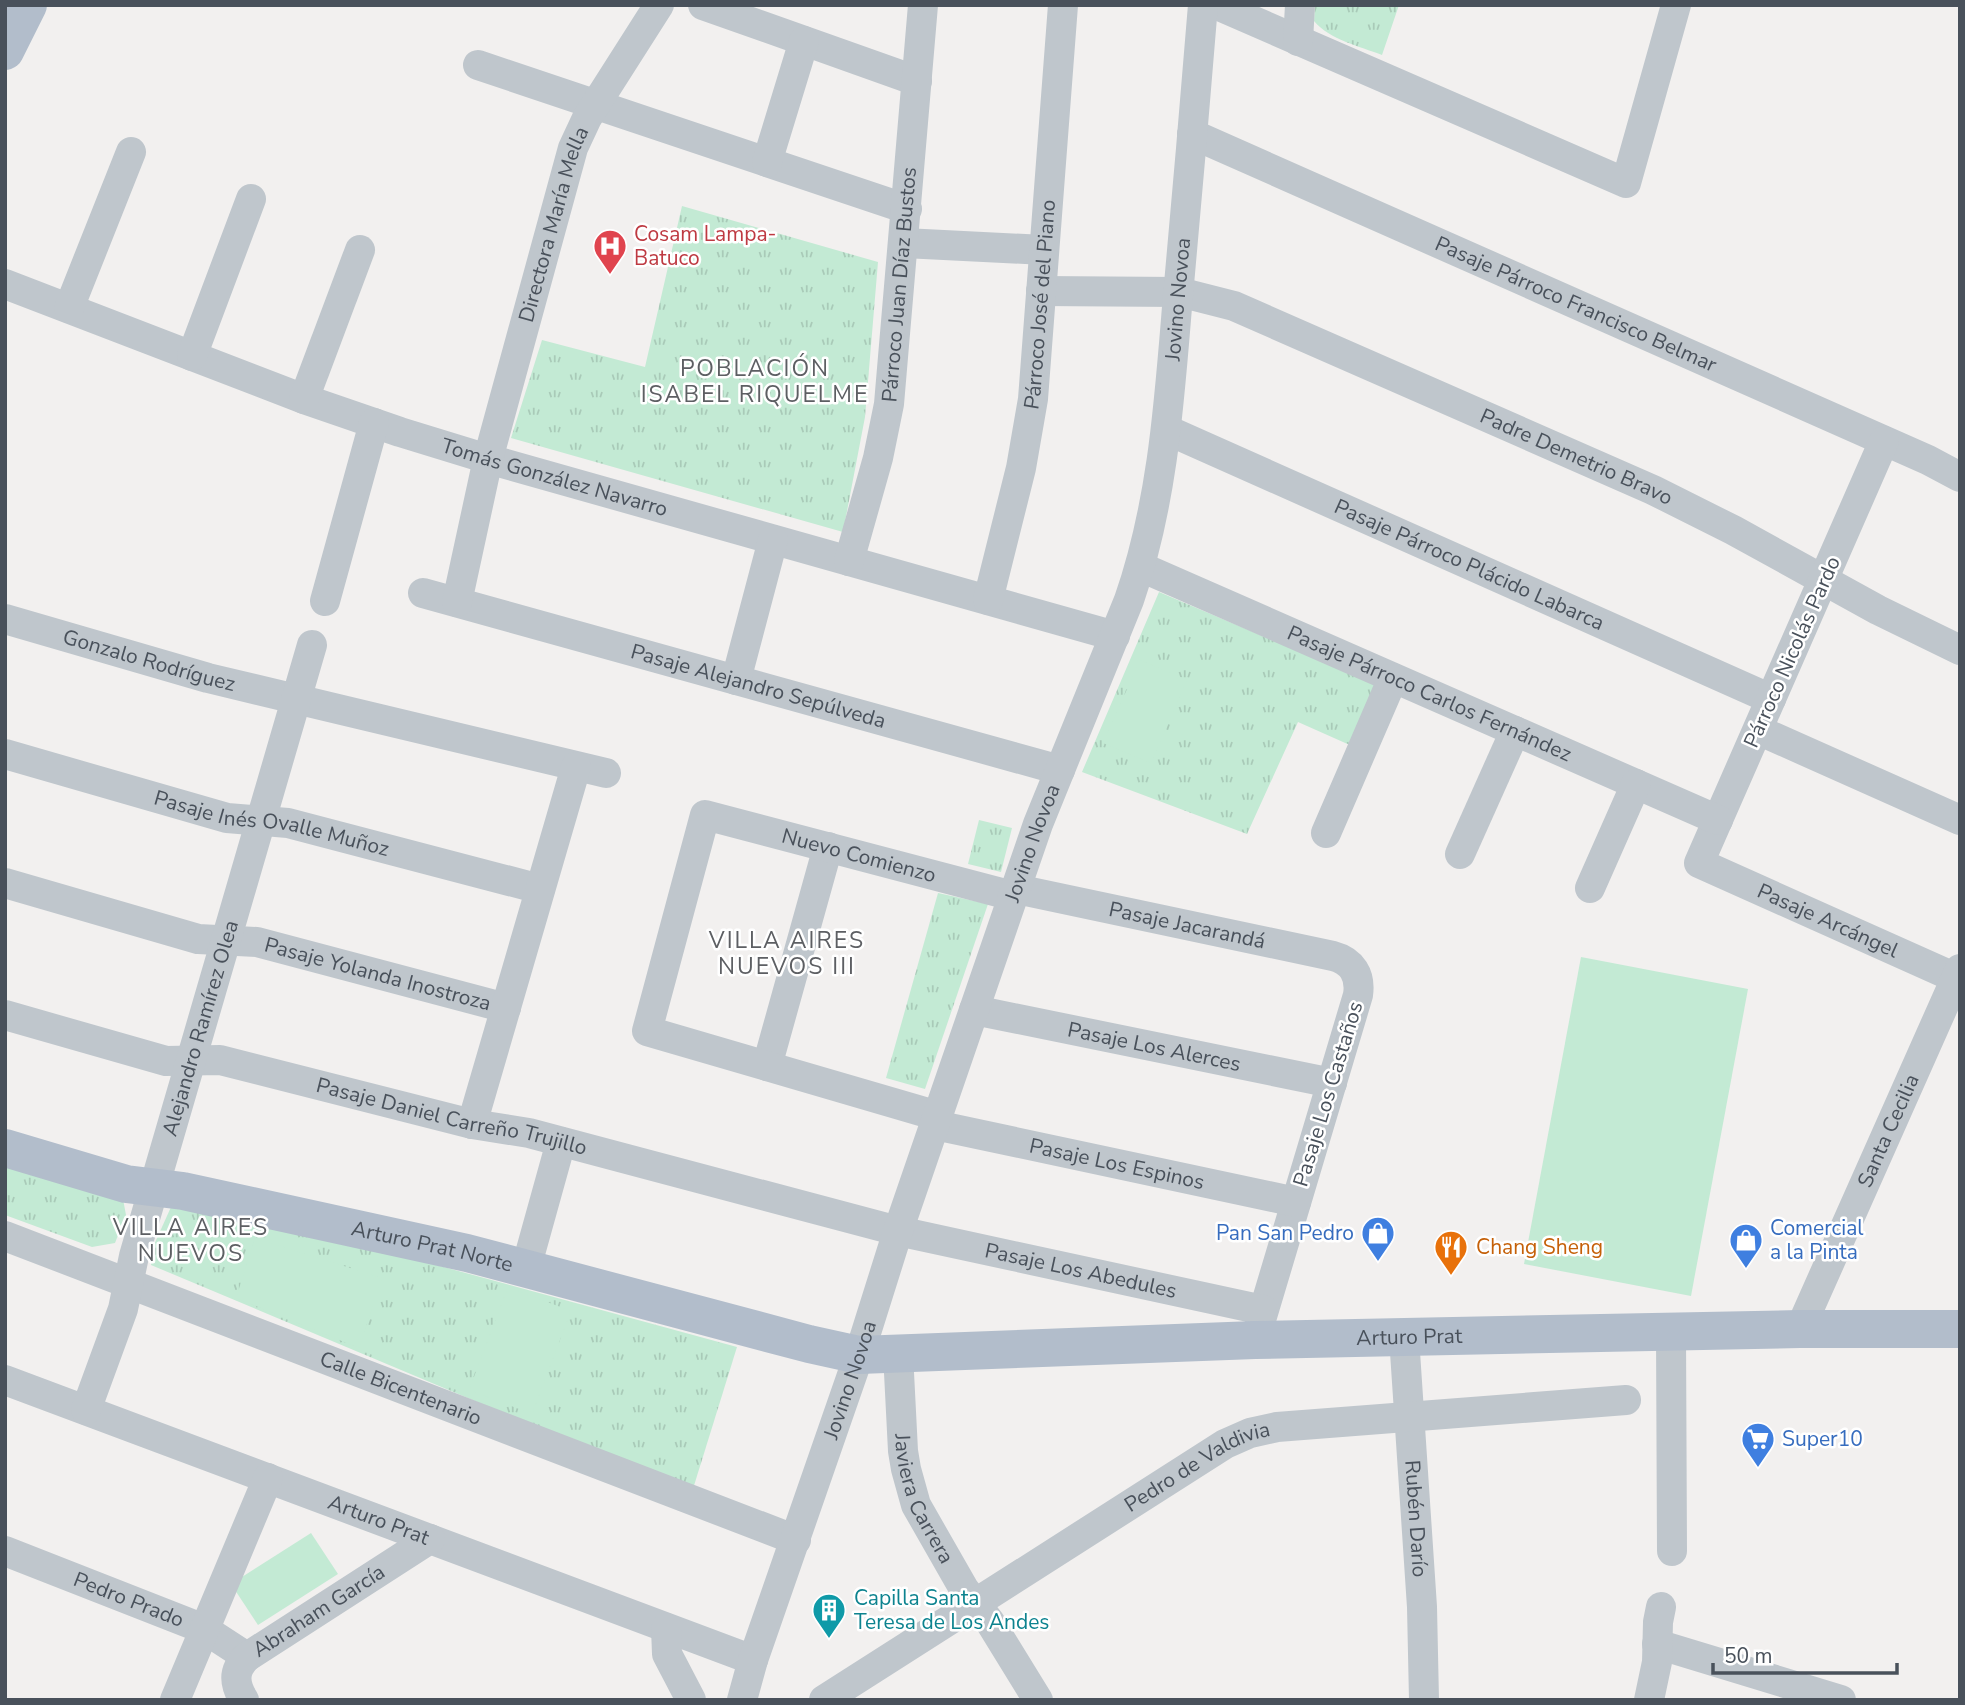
<svg xmlns="http://www.w3.org/2000/svg" width="1965" height="1705" font-family="'Nunito Sans',sans-serif">
<style>
.park{fill:url(#park-tufts)}
.pitch{fill:#c3ead4}
.lines{fill:none;stroke-linecap:round;stroke-linejoin:round}
.minor{stroke:#bfc6cc;stroke-width:30}
.major{stroke:#b2bdcb;stroke-width:38}
.labels{text-anchor:middle;dominant-baseline:central;stroke-width:5;stroke-linejoin:round;paint-order:stroke}
.street-label{font-size:21px;fill:#49515b;stroke:#fff}
.health-label{font-size:21px;fill:#be3a42;stroke:#fff;text-anchor:start}
.shop-label{font-size:21px;fill:#366cbe;stroke:#fff;text-anchor:start}
.food-label{font-size:21px;fill:#c56008;stroke:#fff;text-anchor:start}
.culture-label{font-size:21px;fill:#0d838f;stroke:#fff;text-anchor:start}
.neighbourhood-label{font-size:23px;letter-spacing:2px;fill:#5d5f63;stroke:#fff}
</style>
<defs>
<pattern id="park-tufts" width="24" height="20" patternUnits="userSpaceOnUse" patternTransform="scale(1.75)"><rect width="24" height="20" fill="#c3ead4"/><path d="M3 7l-1-3M5 7V3M7 7l1-3M15 17l-1-3M17 17v-4M19 17l1-3" fill="none" stroke="#a9cab8"/></pattern>
</defs>
<rect width="100%" height="100%" fill="#f2f0ef"/>
<!-- park -->
<g class="park">
<path d="M1315 5H1399L1382 55C1359 46 1330 40 1314 21Z"/>
<polygon points="682,206 878,262 865,417 843,532 511,438 542,340 645,367"/>
<polygon points="1159,592 1380,686 1352,746 1298,722 1247,834 1082,772"/>
<polygon points="979,820 1012,828 1001,872 968,864"/>
<polygon points="938,893 988,904 925,1089 886,1078"/>
<polygon points="5,1166 123,1199 126,1215 115,1243 92,1247 5,1215"/>
<polygon points="171,1207 396,1254 737,1347 692,1492 151,1265 153,1247"/>
</g>
<!-- pitch -->
<g class="pitch">
<polygon points="1140,660 1187,680 1151,763 1103,743"/>
<polygon points="1581,957 1748,989 1691,1296 1524,1264"/>
<polygon points="255,1238 382,1278 359,1348 236,1298"/>
<polygon points="508,1287 571,1311 532,1414 469,1390"/>
<polygon points="311,1533 338,1574 258,1625 231,1584"/>
</g>
<g class="lines">
<!-- minor -->
<g class="minor">
<polyline points="703,5 917,81"/>
<polyline points="1217,5 1626,183 1676,5"/>
<polyline points="1298,41 1300,5"/>
<polyline points="478,65 907,209"/>
<path id="s1" d="M1192 134 1928 460 1960 477"/>
<polyline points="767,162 804,41"/>
<polyline points="904,243 1044,250"/>
<path id="s2" d="M5 284 304 399 400 432 488 459 1115 636"/>
<path id="s3" d="M1041 291 1179 292 1234 306 1653 490 1733 530 1878 610 1960 650"/>
<polyline points="69,308 131,152"/>
<polyline points="192,356 251,199"/>
<polyline points="304,399 360,250"/>
<path id="s4" d="M1167 430 1771 699"/>
<path id="s5" d="M1884 441 1699 863 1956 978"/>
<path id="s6" d="M849 561 878 458 889 404 923 5"/>
<path id="s7" d="M1141 567 1718 820"/>
<path id="s8" d="M423 593 1060 770"/>
<path id="s9" d="M988 600 1021 468 1033 399 1063 5"/>
<polyline points="325,601 374,423"/>
<path id="s10" d="M457 602 488 459 573 148 587 118 659 5"/>
<path id="s11" d="M5 619 208 678 606 773"/>
<polyline points="736,680 773,540"/>
<polyline points="1758,730 1960,820"/>
<path id="s12" d="M5 754 227 818 288 823 540 889"/>
<polyline points="1326,833 1393,678"/>
<polyline points="1460,854 1515,731"/>
<path id="s13" d="M5 883 198 939 257 942 506 1008"/>
<polyline points="1590,888 1636,784"/>
<path id="s14" d="M1016 889 1333 956C1352 961 1361 975 1358 995L1258 1330"/>
<path id="s15" d="M974 1010 1332 1083"/>
<path id="s16" d="M5 1015 166 1061 220 1060 472 1124 529 1133 898 1231 1263 1310"/>
<polyline points="767,1066 828,847"/>
<path id="s17" d="M938 1116 647 1031 705 815 1013 896"/>
<polyline points="472,1124 576,767"/>
<path id="s18" d="M935 1125 1296 1202"/>
<path id="s19" d="M5 1236 796 1540"/>
<polyline points="526,1268 561,1142"/>
<path id="s20" d="M1800 1329 1960 969"/>
<polyline points="1671,1332 1672,1551"/>
<path id="s21" d="M1404 1337 1422 1607 1424 1700"/>
<path id="s22" d="M898 1353 903 1451 906 1469 916 1505 964 1589 990 1622 1038 1700"/>
<path id="s23" d="M5 1380 753 1660"/>
<path id="s24" d="M86 1410 123 1309 134 1256 312 645"/>
<path id="s25" d="M5 1551 204 1629 247 1657"/>
<polyline points="666,1628 667,1654 691,1700"/>
<polyline points="1657,1644 1841,1700"/>
<polyline points="175,1700 268,1478"/>
<path id="s26" d="M244 1700C234 1684 233 1670 247 1657L430 1539"/>
<path id="s27" d="M742 1700 753 1660 859 1355 898 1231 1038 824 1129 600C1162 505 1169 406 1177 307 1186 206 1195 106 1203 5"/>
<path id="s28" d="M824 1700 1225 1444 1250 1433 1277 1427 1626 1400"/>
<polyline points="1649,1700 1657,1662 1658,1622 1661,1607"/>
</g>
<!-- major -->
<g class="major">
<polyline points="5,51 28,5"/>
<path id="s29" d="M5 1148 126 1184 183 1191 467 1253 809 1344 859 1355 1255 1340 1800 1329H1960"/>
</g>
</g>
<!-- icons -->
<defs>
<symbol id="hospital-pin" viewBox="-11 -11 22 30"><path d="M0 17L-7.5 6A9.5 9.5 0 1 1 7.5 6Z" fill="#e0444e" stroke="#fff"/><path d="M-5-5h3v3.5h4V-5h3V5h-3V1.5h-4V5h-3Z" fill="#fff"/></symbol>
<symbol id="shop-pin" viewBox="-11 -11 22 30"><path d="M0 17L-7.5 6A9.5 9.5 0 1 1 7.5 6Z" fill="#3f7fe0" stroke="#fff"/><path d="M-5-2.5h2.3a2.7 3.5 0 0 1 5.4 0H5L5.5 6h-11ZM-1.5-2.5h3a1.5 2.3 0 0 0-3 0Z" fill="#fff"/></symbol>
<symbol id="restaurant-pin" viewBox="-11 -11 22 30"><path d="M0 17L-7.5 6A9.5 9.5 0 1 1 7.5 6Z" fill="#e8710a" stroke="#fff"/><path d="M-5-6h1v4h1v-4h1v4h1v-4h1v5L-1.5 .5V6h-2V.5L-5-1ZM5-6V6H3V1.5H1.5Q1.5-4 5-6Z" fill="#fff"/></symbol>
<symbol id="supermarket-pin" viewBox="-11 -11 22 30"><path d="M0 17L-7.5 6A9.5 9.5 0 1 1 7.5 6Z" fill="#3f7fe0" stroke="#fff"/><path d="M-6-5.5h2.5l.6 2H6L4.5 2H-2.5L-4.4-4H-6ZM-1.5 3.2a1.3 1.3 0 1 0 .1 0ZM3 3.2a1.3 1.3 0 1 0 .1 0Z" fill="#fff"/></symbol>
<symbol id="building-pin" viewBox="-11 -11 22 30"><path d="M0 17L-7.5 6A9.5 9.5 0 1 1 7.5 6Z" fill="#0f9aa8" stroke="#fff"/><path d="M-4-6H4V6H1V3H-1V6H-4ZM-2.5-4.3h1.7v1.8h-1.7ZM.8-4.3h1.7v1.8H.8ZM-2.5-1h1.7V.8h-1.7ZM.8-1h1.7V.8H.8Z" fill="#fff"/></symbol>
</defs>
<g fill-rule="evenodd">
<use href="#hospital-pin" x="591" y="227" width="38" height="52"/>
<use href="#shop-pin" x="1359" y="1214" width="38" height="52"/>
<use href="#shop-pin" x="1727" y="1221" width="38" height="52"/>
<use href="#restaurant-pin" x="1432" y="1228" width="38" height="52"/>
<use href="#supermarket-pin" x="1739" y="1420" width="38" height="52"/>
<use href="#building-pin" x="810" y="1591" width="38" height="52"/>
</g>
<g class="labels">
<!-- street labels -->
<g class="street-label">
<text stroke="none"><textPath href="#s10" startOffset="390">Directora María Mella</textPath></text>
<text stroke="none"><textPath href="#s6" startOffset="282">Párroco Juan Díaz Bustos</textPath></text>
<text stroke="none"><textPath href="#s27" startOffset="1472">Jovino Novoa</textPath></text>
<text stroke="none"><textPath href="#s1" startOffset="420">Pasaje Párroco Francisco Belmar</textPath></text>
<text stroke="none"><textPath href="#s9" startOffset="301">Párroco José del Piano</textPath></text>
<text stroke="none"><textPath href="#s3" startOffset="569">Padre Demetrio Bravo</textPath></text>
<text stroke="none"><textPath href="#s2" startOffset="583">Tomás González Navarro</textPath></text>
<text stroke="none"><textPath href="#s4" startOffset="331">Pasaje Párroco Plácido Labarca</textPath></text>
<text transform="translate(1792 652) rotate(-66)">Párroco Nicolás Pardo</text>
<text stroke="none"><textPath href="#s11" startOffset="150">Gonzalo Rodríguez</textPath></text>
<text stroke="none"><textPath href="#s8" startOffset="348">Pasaje Alejandro Sepúlveda</textPath></text>
<text stroke="none"><textPath href="#s7" startOffset="315">Pasaje Párroco Carlos Fernández</textPath></text>
<text stroke="none"><textPath href="#s12" startOffset="276">Pasaje Inés Ovalle Muñoz</textPath></text>
<text stroke="none"><textPath href="#s27" startOffset="905">Jovino Novoa</textPath></text>
<text stroke="none"><textPath href="#s17" startOffset="686">Nuevo Comienzo</textPath></text>
<text stroke="none"><textPath href="#s5" startOffset="602">Pasaje Arcángel</textPath></text>
<text stroke="none"><textPath href="#s14" startOffset="175">Pasaje Jacarandá</textPath></text>
<text stroke="none"><textPath href="#s13" startOffset="385">Pasaje Yolanda Inostroza</textPath></text>
<text stroke="none"><textPath href="#s24" startOffset="399">Alejandro Ramírez Olea</textPath></text>
<text stroke="none"><textPath href="#s15" startOffset="184">Pasaje Los Alerces</textPath></text>
<text transform="translate(1328 1094) rotate(-73)">Pasaje Los Castaños</text>
<text stroke="none"><textPath href="#s16" startOffset="460">Pasaje Daniel Carreño Trujillo</textPath></text>
<text stroke="none"><textPath href="#s20" startOffset="217">Santa Cecilia</textPath></text>
<text stroke="none"><textPath href="#s18" startOffset="186">Pasaje Los Espinos</textPath></text>
<text stroke="none"><textPath href="#s29" startOffset="439">Arturo Prat Norte</textPath></text>
<text stroke="none"><textPath href="#s16" startOffset="1108">Pasaje Los Abedules</textPath></text>
<text stroke="none"><textPath href="#s29" startOffset="1430">Arturo Prat</textPath></text>
<text stroke="none"><textPath href="#s27" startOffset="338">Jovino Novoa</textPath></text>
<text stroke="none"><textPath href="#s19" startOffset="424">Calle Bicentenario</textPath></text>
<text stroke="none"><textPath href="#s28" startOffset="441">Pedro de Valdivia</textPath></text>
<text stroke="none"><textPath href="#s22" startOffset="150">Javiera Carrera</textPath></text>
<text stroke="none"><textPath href="#s21" startOffset="182">Rubén Darío</textPath></text>
<text stroke="none"><textPath href="#s23" startOffset="399">Arturo Prat</textPath></text>
<text stroke="none"><textPath href="#s25" startOffset="133">Pedro Prado</textPath></text>
<text stroke="none"><textPath href="#s26" startOffset="133">Abraham García</textPath></text>
</g>
<!-- health labels -->
<g class="health-label">
<text x="634" y="234">Cosam Lampa-<tspan x="634" dy="24">Batuco</tspan></text>
</g>
<!-- shop labels -->
<g class="shop-label">
<text x="1770" y="1228">Comercial<tspan x="1770" dy="24">a la Pinta</tspan></text>
<text x="1354" y="1233" text-anchor="end">Pan San Pedro</text>
<text x="1782" y="1439">Super10</text>
</g>
<!-- food labels -->
<g class="food-label">
<text x="1476" y="1247">Chang Sheng</text>
</g>
<!-- culture labels -->
<g class="culture-label">
<text x="854" y="1598">Capilla Santa<tspan x="854" dy="24">Teresa de Los Andes</tspan></text>
</g>
<!-- neighbourhood labels -->
<g class="neighbourhood-label">
<text x="755" y="368">POBLACIÓN<tspan x="755" dy="26">ISABEL RIQUELME</tspan></text>
<text x="787" y="940">VILLA AIRES<tspan x="787" dy="26">NUEVOS III</tspan></text>
<text x="191" y="1227">VILLA AIRES<tspan x="191" dy="26">NUEVOS</tspan></text>
</g>
</g>
<!-- border -->
<rect width="1965" height="1705" fill="none" stroke="#49515b" stroke-width="14"/>
<!-- scale -->
<path d="M1713 1663v10h184v-10" fill="none" stroke="#49515b" stroke-width="3.5"/>
<text x="1724" y="1663" font-size="21" fill="#49515b" stroke="#ffffff" stroke-width="5" paint-order="stroke">50 m</text>
</svg>
